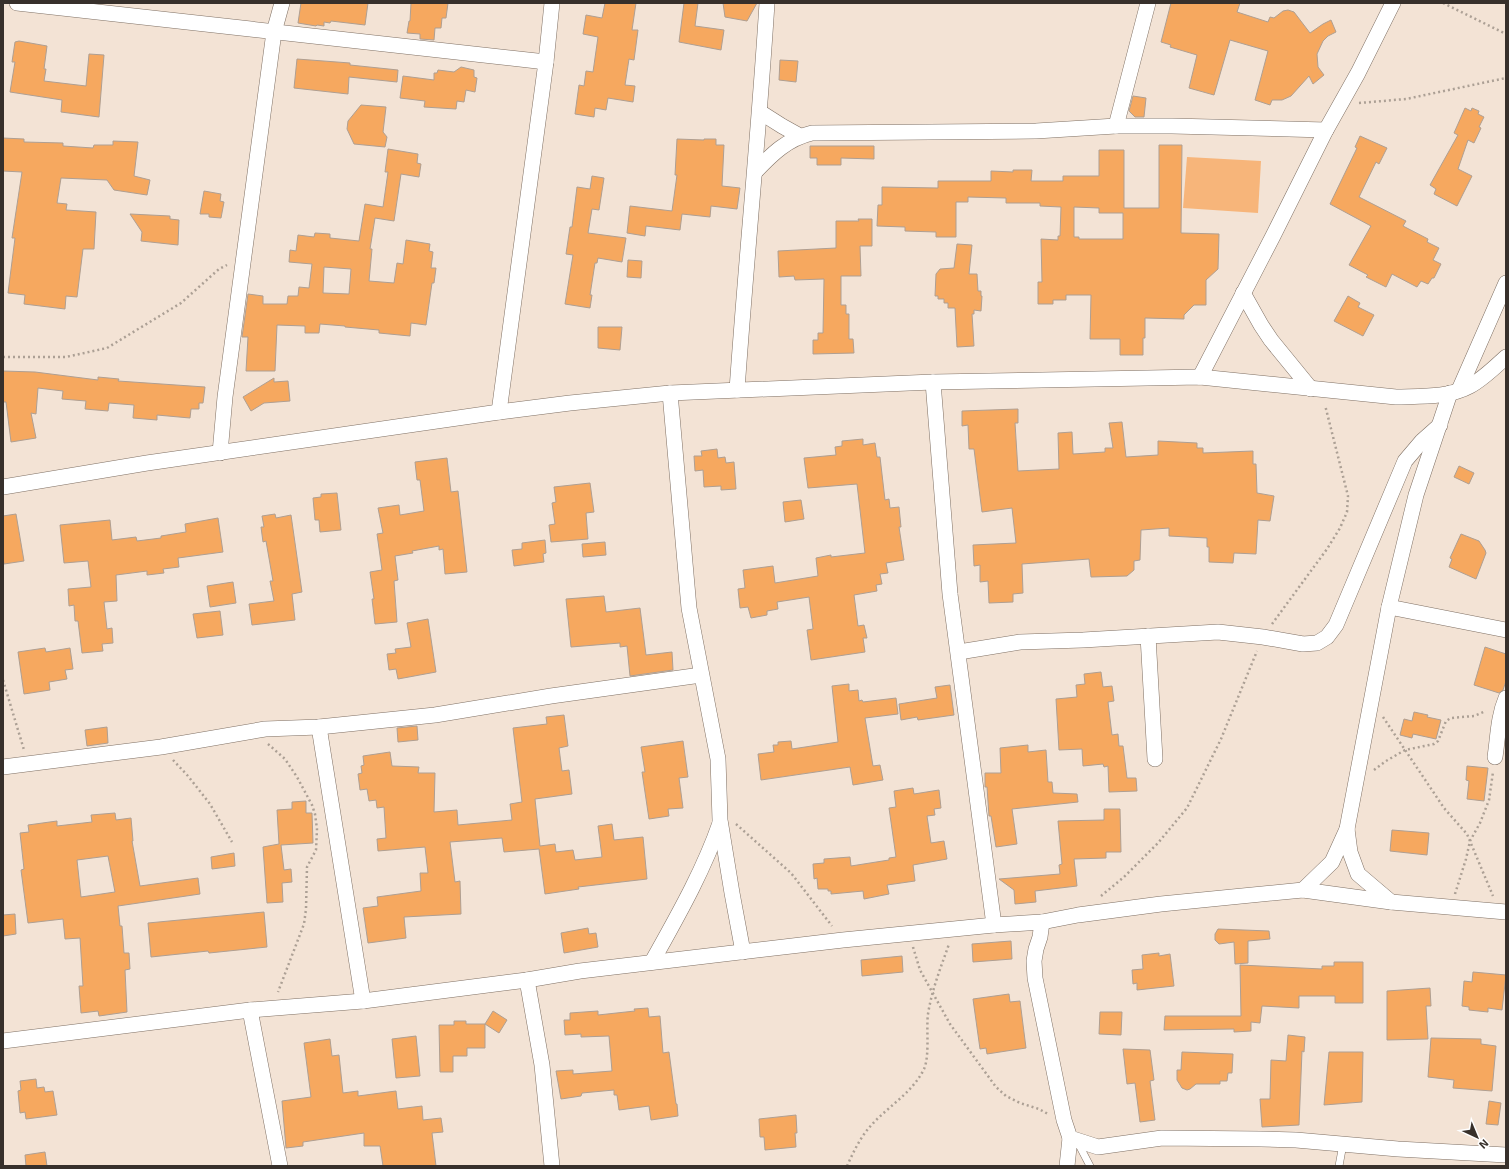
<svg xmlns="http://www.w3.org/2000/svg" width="1509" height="1169" font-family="'Exo 2',sans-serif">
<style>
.green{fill:#f7b57a}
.building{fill:#f6a85f;stroke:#af9f92;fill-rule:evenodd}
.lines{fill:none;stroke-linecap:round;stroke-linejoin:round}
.service-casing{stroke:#7f7064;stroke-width:8}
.minor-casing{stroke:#7f7064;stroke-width:16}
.path{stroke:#aca095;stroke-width:2.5;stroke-dasharray:2 3;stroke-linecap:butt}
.service{stroke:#fff;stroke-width:7}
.minor{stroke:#fff;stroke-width:15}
</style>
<rect width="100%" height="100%" fill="#f3e3d5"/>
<!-- green -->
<polygon class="green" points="1187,157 1261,161 1258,213 1183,208"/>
<!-- building -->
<g class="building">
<polygon points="301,3 368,3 365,25 331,21 330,23 324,22 324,26 317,25 316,26 298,23"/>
<polygon points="411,3 448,3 446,18 442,18 441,28 435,28 434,40 420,39 420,34 407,33 409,21 410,21"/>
<polygon points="605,3 636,3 632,30 638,30 634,60 629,59 625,85 635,86 633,102 608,98 606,110 595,108 594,117 575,114 579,85 584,86 586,71 593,72 598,37 583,34 586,15 602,18"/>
<polygon points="684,3 698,3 695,26 724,30 721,50 679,42"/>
<polygon points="723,3 757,3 747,21 725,17"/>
<polygon points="1171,3 1240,3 1237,12 1268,22 1270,17 1274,18 1283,11 1288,10 1294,12 1310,33 1323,24 1331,20 1336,32 1328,36 1323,41 1317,54 1318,67 1324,75 1313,84 1309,76 1291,96 1282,100 1272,100 1270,105 1255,100 1268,51 1230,40 1214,95 1189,88 1197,55 1170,47 1171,45 1161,42"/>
<polygon points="19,41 47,46 44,69 46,69 44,81 86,86 89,54 104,55 99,117 61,112 62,100 10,92 15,62 12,62 15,42"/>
<polygon points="297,59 350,63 350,65 398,70 397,82 349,77 348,94 294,88"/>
<polygon points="780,60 798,61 796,82 779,80"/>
<polygon points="461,67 474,70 474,77 477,78 475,92 466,90 464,102 457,101 456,109 424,107 425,101 400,98 403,76 434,80 434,73 437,73 438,70 454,72"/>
<polygon points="1133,96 1146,98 1144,117 1135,117 1129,111"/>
<polygon points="361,105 386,107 383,132 387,137 385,147 354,144 347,129 348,121"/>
<polygon points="1465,108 1471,111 1472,108 1479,111 1478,114 1484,117 1479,127 1481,128 1474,143 1468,140 1458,169 1472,176 1457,206 1434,194 1436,189 1430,185 1458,135 1454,133"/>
<polygon points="1360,136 1387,148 1379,164 1376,162 1359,197 1406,221 1403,226 1428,239 1427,242 1439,248 1433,260 1441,264 1434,278 1432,278 1428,284 1421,281 1417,287 1392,274 1386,287 1366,277 1368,275 1349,265 1371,226 1330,204 1357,148 1355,147"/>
<polygon points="3,138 24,139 24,142 63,143 63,146 93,148 94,145 113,145 113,141 138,142 134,176 150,180 147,195 114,190 107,180 61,178 57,203 67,204 66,210 96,212 94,249 83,249 77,297 66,296 65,309 24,304 25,295 8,293 15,238 12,238 22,172 3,171"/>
<polygon points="677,139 704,140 704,139 716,139 716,145 724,145 722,186 740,188 737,209 711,206 710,217 682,214 680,230 646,226 645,236 627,233 630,206 672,211 677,175 675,175"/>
<path d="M1159 145H1182L1181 233 1219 234 1218 269 1206 280V305H1194L1184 315V319L1145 318V338H1143V355H1120V339H1090L1091 295H1066V300H1053V304H1038V282H1042L1041 239 1058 240V236H1060L1061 207 1040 206V203H1006V198L968 197V202H956V237H936V232L905 231V227L877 226 878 205H882V187L938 188V181H991V171L1013 172V170H1032L1031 181H1063V176H1099V150H1124V208H1159ZM1074 207 1099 208V213H1123V239H1079V237H1074Z"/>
<polygon points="810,146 874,146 874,159 841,158 841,165 817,165 817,158 810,158"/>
<path d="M388 149 418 154 417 163 421 164 419 177 401 174 394 221 375 218 370 249H372L369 281 394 283 397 263 403 264 406 240 430 244 429 251 433 252 431 268H436L434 283H432L426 325 411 323 410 336 379 333V330L345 327V326L320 324 319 333H305V326L277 325 275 371H246L248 337H242L248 294 263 296V304H287L288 296H298L299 287 309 288 312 264 289 262 290 250 296 251 298 235 314 237 315 233 330 234V238L359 241 365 204 383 207 388 172H385ZM324 267 351 269 349 294 323 293Z"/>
<polygon points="592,176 604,178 599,210 592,209 588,233 626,238 622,262 598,258 597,263 595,263 590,295 592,295 590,308 565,304 573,255 566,254 570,227 572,227 577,187 590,189"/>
<polygon points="204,191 221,194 220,201 224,202 221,218 209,217 209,214 200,214"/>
<polygon points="130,214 170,216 170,219 179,220 178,245 141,241 142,232"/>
<polygon points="858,219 872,219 872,246 860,246 861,276 841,276 841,305 846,305 846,314 849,314 849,339 853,339 854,353 813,354 813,340 818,340 818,333 823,333 824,279 795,280 794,276 779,277 778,251 836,248 836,221 859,221"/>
<polygon points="957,244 972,245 969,274 977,274 978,291 981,291 981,296 982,296 981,311 974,310 974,314 972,314 974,346 957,347 955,308 948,308 948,303 944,303 944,299 938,299 938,296 935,296 936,274 940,269 954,268"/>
<polygon points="628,260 642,261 641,278 627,277"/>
<polygon points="1348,296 1360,303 1358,307 1374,315 1363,336 1334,321"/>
<polygon points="598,327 622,327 620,350 598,348"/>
<polygon points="3,371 35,372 98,380 98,377 119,379 118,381 205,387 203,403 199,403 199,409 191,409 190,418 157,415 157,420 133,418 134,405 109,403 108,411 85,409 86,401 62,399 63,391 38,388 36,414 31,413 36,438 11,442 6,402 3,402"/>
<polygon points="274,378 274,382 288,381 290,401 264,403 251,411 243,397"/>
<polygon points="1018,409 1018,423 1015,423 1018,471 1059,469 1058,433 1072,432 1073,454 1105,452 1105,448 1113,448 1109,423 1122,422 1126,457 1158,455 1158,441 1197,443 1197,448 1203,448 1203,453 1253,451 1253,464 1256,464 1257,493 1274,496 1270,521 1258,520 1256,554 1234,553 1233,563 1209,562 1209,547 1207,547 1207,538 1169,536 1169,528 1141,530 1140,560 1134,561 1134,570 1127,576 1091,577 1089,559 1022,564 1023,593 1013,594 1013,602 989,603 988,581 980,582 980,565 974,566 973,545 1016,543 1012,508 982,512 974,449 969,449 968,425 962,426 962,411"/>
<polygon points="863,439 863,445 875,443 877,457 880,457 885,500 889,499 890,508 899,507 901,527 899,527 904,560 886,563 888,573 880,574 882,584 876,585 877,591 854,595 858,626 864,625 867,638 863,638 865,652 811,660 807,630 813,629 809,597 777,602 778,609 767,611 767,615 751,618 748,607 740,608 738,589 745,588 743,570 773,566 775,583 818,576 816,558 831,555 831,557 865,553 857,484 808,488 804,458 836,455 835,447 842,446 842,441"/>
<polygon points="717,449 718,458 725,457 726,463 734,462 736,489 721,490 721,486 704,487 703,470 695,471 694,456 702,456 701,451"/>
<polygon points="447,458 451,492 458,491 467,572 445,574 443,549 439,550 439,546 412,551 413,553 395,556 398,580 394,581 397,622 375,624 372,599 374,599 370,572 382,570 377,534 383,533 378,508 399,505 400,515 424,511 420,480 417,480 415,462"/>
<polygon points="1459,466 1474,473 1469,484 1454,477"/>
<polygon points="590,483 594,512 586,513 588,539 551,542 549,525 555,524 552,503 556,502 554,487"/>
<polygon points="337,493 341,530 320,532 319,520 315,520 313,498 321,497 321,494"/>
<polygon points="801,500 804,519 785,522 783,502"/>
<polygon points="16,514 24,561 4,564 3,557 3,516"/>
<polygon points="275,514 276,518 291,515 302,592 292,594 295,620 252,625 249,604 274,601 270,581 273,581 266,541 263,542 261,527 264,527 262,516"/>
<polygon points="218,518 223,552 178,558 179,567 163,569 164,573 147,575 147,571 116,575 117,601 104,602 107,629 112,628 113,643 102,644 103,651 82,653 78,621 75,621 74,605 69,606 68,589 91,587 88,561 64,563 60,525 110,520 112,540 136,537 137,541 161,538 161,536 186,532 185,524"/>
<polygon points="1461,534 1479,541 1485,550 1486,553 1476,579 1449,567 1452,559 1450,558"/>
<polygon points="545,540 546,553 543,554 544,562 514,566 512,550 522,549 522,543"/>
<polygon points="605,542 606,555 583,557 582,544"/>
<polygon points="233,582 236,603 210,607 207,586"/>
<polygon points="604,596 606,612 640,608 646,655 672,652 673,670 630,676 627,646 620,647 620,643 571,647 566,599"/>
<polygon points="220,611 223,635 197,638 193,614"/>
<polygon points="428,619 436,672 398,679 396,669 389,670 387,654 396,653 395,649 411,647 407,623"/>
<polygon points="1485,647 1506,654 1506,681 1503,690 1499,693 1474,685"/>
<polygon points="45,648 46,652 70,648 73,669 65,670 67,679 49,682 50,690 24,694 18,652"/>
<polygon points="1101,672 1103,687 1112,686 1114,701 1108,702 1112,735 1118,734 1119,746 1123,746 1127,778 1136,778 1137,791 1109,792 1108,766 1104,767 1103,764 1083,766 1082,749 1059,750 1056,699 1077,697 1076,685 1085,684 1084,674"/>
<polygon points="849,684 849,691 858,690 859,701 862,700 863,702 896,698 898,714 865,718 873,766 880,765 883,780 853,785 850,767 761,780 758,754 774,752 773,745 778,745 778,742 791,741 792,749 838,742 832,686"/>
<polygon points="950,685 954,715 918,720 917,717 901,720 899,704 937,698 935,687"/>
<polygon points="1414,712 1428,715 1427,717 1441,720 1436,739 1413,734 1412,738 1400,735 1404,719 1412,721"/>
<polygon points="564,715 568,746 559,748 562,771 569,770 572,794 535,799 540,846 555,844 556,852 573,850 575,860 602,857 598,826 612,824 614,840 643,837 647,879 578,887 579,889 545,894 539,849 504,852 502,838 450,842 455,882 460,881 461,914 404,917 406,938 368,943 363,908 378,906 377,897 421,891 420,873 428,873 425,847 378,851 377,839 386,838 384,807 377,808 376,800 369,801 367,789 360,790 358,774 362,773 361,766 364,765 363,756 390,752 392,766 419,767 418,773 435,773 434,812 457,810 458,825 512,820 510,804 522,802 513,728 547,724 546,717"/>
<polygon points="417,726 418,740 398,742 397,728"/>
<polygon points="107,727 108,743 87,746 85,730"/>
<polygon points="683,741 688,777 679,778 683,808 668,809 669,816 649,819 642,772 645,772 641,747"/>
<polygon points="1028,745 1028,752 1046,750 1048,782 1052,782 1053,793 1077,794 1078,802 1012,809 1017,844 996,847 991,816 989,816 987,787 985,787 985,773 1001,773 1000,748"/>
<polygon points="1467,766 1488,768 1484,801 1467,799 1469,781 1466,780"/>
<polygon points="913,788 914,794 939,790 941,808 934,809 935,815 927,816 931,843 944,841 947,859 913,865 915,881 887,885 889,894 864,899 863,891 831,894 831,891 828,891 828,889 818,889 817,878 814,879 813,864 824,863 824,859 850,857 851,866 889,860 889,858 896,857 889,808 896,807 894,791"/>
<polygon points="306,801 306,813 312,813 313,843 281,845 284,870 291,869 292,882 282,883 283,902 267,903 263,847 279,844 277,810 292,809 292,802"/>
<polygon points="1104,809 1120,809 1121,852 1106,852 1106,858 1074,859 1077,886 1035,891 1036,902 1015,904 1014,890 999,879 1060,874 1059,865 1062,864 1058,821 1104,820"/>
<path d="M115 813 116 820 131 818 133 841H132L140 886 198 878 200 894 118 906 120 926H122L124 953H129L130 969 125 970 127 1012 99 1016 98 1011 81 1013 79 986H83L80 938 65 939 63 919 28 923 21 870 24 869 20 833 29 832 28 825 57 821V826L92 822 91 815ZM108 856 115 892 81 897 77 860Z"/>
<polygon points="1392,830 1429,833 1427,855 1390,851"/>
<polygon points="234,853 235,866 212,869 211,857"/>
<polygon points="264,912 267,947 209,953 208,951 151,957 148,923"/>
<polygon points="15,914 16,934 3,936 3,915"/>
<polygon points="588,928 589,934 596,933 598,947 564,953 561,933"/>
<polygon points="1218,929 1269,931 1270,939 1248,941 1248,963 1235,964 1234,942 1219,944 1215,940 1215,934"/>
<polygon points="1011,941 1012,959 973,962 972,944"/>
<polygon points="1159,953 1159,956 1170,954 1174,986 1137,990 1137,983 1133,984 1132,970 1143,969 1142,955"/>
<polygon points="902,956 903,972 862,976 861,960"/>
<polygon points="1334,962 1363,962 1363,1003 1335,1003 1335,996 1299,996 1299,1008 1262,1006 1260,1023 1251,1022 1251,1031 1234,1032 1234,1029 1164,1030 1165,1016 1241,1016 1240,965 1322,969 1322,966 1334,966"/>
<polygon points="1473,972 1506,975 1502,1010 1488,1008 1488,1012 1469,1010 1469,1007 1462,1006 1464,981 1472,982"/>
<polygon points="1430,988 1431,1006 1426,1006 1428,1039 1387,1040 1387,991"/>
<polygon points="1009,994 1010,1002 1020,1001 1026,1048 987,1054 986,1048 980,1049 973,999"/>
<polygon points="648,1008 649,1017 660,1016 663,1053 669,1052 676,1104 677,1104 678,1116 651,1120 649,1106 619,1110 617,1095 614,1095 614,1090 582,1093 581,1096 561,1099 556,1071 573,1070 573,1074 612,1071 609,1036 581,1037 581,1034 565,1035 564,1020 570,1020 570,1013 598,1011 598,1015 635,1011 634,1009"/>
<polygon points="493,1011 507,1020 499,1033 485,1024 485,1048 467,1048 467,1056 453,1056 453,1072 440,1072 439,1025 454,1025 454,1021 466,1021 466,1024 485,1024"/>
<polygon points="1100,1012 1122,1012 1121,1035 1099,1034"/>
<polygon points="1288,1035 1305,1037 1304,1052 1302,1051 1299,1125 1262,1127 1260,1099 1270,1099 1271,1060 1286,1061"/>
<polygon points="416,1036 420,1076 396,1078 392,1039"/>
<polygon points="1431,1038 1481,1039 1481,1044 1496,1046 1492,1091 1453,1088 1454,1080 1428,1077"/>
<polygon points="330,1039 332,1056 339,1055 343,1093 358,1091 358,1096 396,1091 398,1109 422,1106 423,1120 441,1118 443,1132 432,1133 436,1166 383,1166 380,1146 364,1146 364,1133 303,1142 303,1146 286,1148 282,1101 311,1097 304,1043"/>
<polygon points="1123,1049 1150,1050 1154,1080 1150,1081 1155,1120 1140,1122 1135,1083 1127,1084"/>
<polygon points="1182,1052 1233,1054 1232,1073 1228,1073 1227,1081 1220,1081 1220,1084 1196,1084 1190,1089 1187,1090 1182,1088 1177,1080 1177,1070 1181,1070"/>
<polygon points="1329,1052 1363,1052 1362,1102 1324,1105"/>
<polygon points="36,1079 37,1088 44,1087 45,1092 53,1091 57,1115 26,1119 25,1112 20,1113 18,1091 21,1090 20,1081"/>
<polygon points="1489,1101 1501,1103 1498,1125 1486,1124"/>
<polygon points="796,1115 797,1133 795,1133 796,1147 765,1150 764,1137 760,1137 759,1119"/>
<polygon points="45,1152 47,1166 26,1166 25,1155"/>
</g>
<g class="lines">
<defs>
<g id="service">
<polyline points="1078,1143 1090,1166"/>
<polyline points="1339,1166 1343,1144"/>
</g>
<g id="minor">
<polyline points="17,3 546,62"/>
<polyline points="760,112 782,126 800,136"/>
<polyline points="1116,126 1148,3"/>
<path d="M755 172C772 154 787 139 812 133L1036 131 1116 126H1172L1326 130"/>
<polyline points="1243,293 1261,325 1271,340 1311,389"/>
<polyline points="1200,377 1273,236 1326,130 1358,73 1393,3"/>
<polyline points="933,382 950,594 994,925"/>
<path d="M737 390C746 261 759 132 767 3"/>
<polyline points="1459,390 1506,283"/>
<polyline points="670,393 689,608 718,759 720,820 732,893 743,952"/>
<polyline points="499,412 546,62 552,3"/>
<polyline points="220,453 225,397 274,32 282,3"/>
<path d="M3 487 147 463 499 412 570 403 670 393 933 382 1200 377 1396 397C1420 396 1448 398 1470 386 1483 379 1495 367 1506 357"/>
<polyline points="1389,607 1506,630"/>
<polyline points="1148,636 1155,759"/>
<polyline points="959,652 1020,642 1083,640 1218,632 1263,637 1303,644 1317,643 1327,637 1336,625 1405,461 1422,441 1440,425"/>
<polyline points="319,727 363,1001"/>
<path d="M1495 757C1498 737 1498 717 1506 698"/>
<polyline points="3,767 161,747 265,729 319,727 435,715 551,696 701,675"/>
<polyline points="1347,829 1350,852 1358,874 1391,902"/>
<polyline points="1303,890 1332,862 1347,829 1389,607 1416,495 1450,393"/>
<polyline points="1042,922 1040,937 1036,949 1034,961 1035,978 1064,1120 1070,1138 1098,1147 1162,1138 1261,1139 1296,1140 1398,1149 1506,1155"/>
<path d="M652 962C677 917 703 872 720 823"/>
<polyline points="527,980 542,1065 552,1166"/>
<polyline points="250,1010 280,1166"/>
<polyline points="3,1041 250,1010 363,1001 527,980 580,971 843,940 994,925 1042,922 1078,915 1161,904 1303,890 1391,902 1506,912"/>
<polyline points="1067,1166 1070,1138"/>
</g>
</defs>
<!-- service casing -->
<use href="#service" class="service-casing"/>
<!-- minor casing -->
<use href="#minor" class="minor-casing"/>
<!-- path -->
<g class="path">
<polyline points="1443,3 1506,34"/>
<polyline points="1359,103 1406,99 1506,78"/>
<polyline points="3,357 66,357 107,348 181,303 219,269 227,265"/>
<polyline points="1272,624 1327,549 1340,528 1347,512 1348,496 1325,405"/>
<polyline points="3,680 24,750"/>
<polyline points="1383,717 1444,808 1467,834 1493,896"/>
<polyline points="268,744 285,759 297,777 312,805 315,814 317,829 316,850 307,867 306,909 304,924 278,992"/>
<polyline points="173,760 188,776 210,804 232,842"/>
<polyline points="1374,770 1386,761 1405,750 1434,744 1438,741 1446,721 1451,718 1474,716 1486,711"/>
<polyline points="736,824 791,873 832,926"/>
<polyline points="1455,894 1466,859 1470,841 1480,823 1489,800 1493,772"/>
<polyline points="1101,896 1124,877 1158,843 1187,808 1221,739 1257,651"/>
<polyline points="913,947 920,970 950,1024 996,1087 1006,1096 1020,1103 1039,1109 1048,1114"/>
<path d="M847 1166C853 1153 859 1140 868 1129 885 1108 912 1094 924 1069 930 1055 926 1029 928 1014 932 989 941 967 949 944"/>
</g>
<!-- service -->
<use href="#service" class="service"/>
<!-- minor -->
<use href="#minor" class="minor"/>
</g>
<!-- border -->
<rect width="1509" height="1169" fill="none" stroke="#37302b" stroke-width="8"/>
<!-- north arrow -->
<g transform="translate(1477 1137) rotate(136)" stroke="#ffffff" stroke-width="3" paint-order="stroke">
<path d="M0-3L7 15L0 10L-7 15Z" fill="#37302b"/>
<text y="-6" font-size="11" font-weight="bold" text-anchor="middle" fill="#37302b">N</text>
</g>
</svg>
